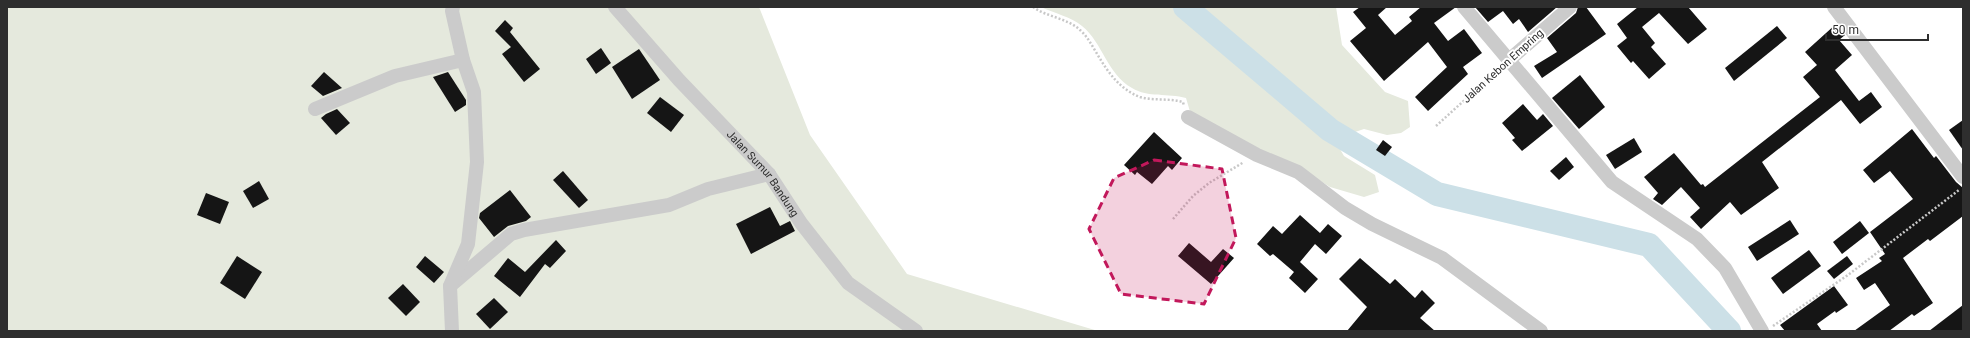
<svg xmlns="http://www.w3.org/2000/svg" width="1970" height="338" font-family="Roboto,sans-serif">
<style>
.green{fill:#e5e9dd}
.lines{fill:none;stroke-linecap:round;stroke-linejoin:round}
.river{stroke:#cce0e7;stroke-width:24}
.building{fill:#151515}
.path{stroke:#c8c8c8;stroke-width:2.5;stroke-dasharray:2 2;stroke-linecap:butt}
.street{stroke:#cbcbcb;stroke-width:14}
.marked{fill:#c2185b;fill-opacity:0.2;stroke:#c2185b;stroke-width:3;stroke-dasharray:8 5;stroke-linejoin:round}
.labels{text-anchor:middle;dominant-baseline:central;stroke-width:4;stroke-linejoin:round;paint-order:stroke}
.street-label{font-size:11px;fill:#2e2e2e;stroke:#fff}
</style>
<rect width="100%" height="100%" fill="#fff"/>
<!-- green -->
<g class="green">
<polygon points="7,7 759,7 810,135 907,274 1098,331 7,331"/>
<path d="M1041 7H1336L1342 45 1385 92 1408 101 1410 127 1401 133 1387 135 1364 129 1349 134 1337 144 1344 156 1375 175 1379 192 1364 197 1330 187 1300 168 1259 151 1191 115 1186 98C1168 93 1148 98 1132 88 1107 74 1103 43 1082 26 1071 17 1054 13 1041 7Z"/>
</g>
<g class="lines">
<!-- river -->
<polyline class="river" points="1185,7 1330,130 1437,194 1649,245 1729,331"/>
</g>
<!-- building -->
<g class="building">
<polygon points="1360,7 1387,7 1378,15 1395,35 1412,21 1409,17 1421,7 1456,7 1434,23 1448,41 1464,29 1482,53 1463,67 1468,74 1428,111 1415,97 1447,67 1428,42 1384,81 1350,41 1366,28 1353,12"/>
<polygon points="1475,7 1557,7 1528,32 1519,19 1513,24 1503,11 1488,22"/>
<polygon points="1578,7 1586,7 1606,34 1542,78 1534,66 1557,52 1547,38 1576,13"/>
<polygon points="1638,7 1688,7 1707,29 1688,44 1659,13 1642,27 1655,43 1651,47 1666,64 1649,79 1633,61 1631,63 1617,46 1627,38 1617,24"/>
<polygon points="505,20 513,28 510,32 540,69 524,82 502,54 511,47 495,31"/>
<polygon points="1836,24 1845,35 1839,40 1852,55 1835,70 1859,101 1871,92 1882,107 1860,124 1841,100 1762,162 1779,188 1741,215 1730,202 1701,229 1690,217 1700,208 1681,187 1662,205 1653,199 1658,193 1644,177 1674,153 1701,185 1703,184 1705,187 1820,97 1803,77 1817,65 1805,52"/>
<polygon points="1777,26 1787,38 1734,81 1725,68"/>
<polygon points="601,48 611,63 596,74 586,59"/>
<polygon points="639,49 660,80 632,99 612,67"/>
<polygon points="324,72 342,88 323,96 311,86"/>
<polygon points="448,72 466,100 466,105 455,112 433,77"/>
<polygon points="1580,75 1605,107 1579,129 1552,98"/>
<polygon points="660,97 684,115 671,132 647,113"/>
<polygon points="1523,104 1537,120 1543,114 1553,126 1522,151 1512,140 1515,138 1502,123"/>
<polygon points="337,109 350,123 336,135 321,118 326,114"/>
<polygon points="1963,120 1963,150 1949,130"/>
<polygon points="1912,129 1934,158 1936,156 1956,182 1963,188 1963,216 1930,241 1928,239 1903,258 1933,303 1914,316 1912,314 1889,331 1854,331 1890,305 1875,283 1864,290 1856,278 1882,261 1879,258 1885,254 1870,232 1913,199 1890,171 1874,183 1863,170"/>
<polygon points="1154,132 1182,158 1172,170 1168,166 1152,184 1137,172 1135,175 1124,165"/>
<polygon points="1634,138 1642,152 1615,169 1606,155"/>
<polygon points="1383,140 1392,147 1385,156 1376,150"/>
<polygon points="1566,157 1574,167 1559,180 1550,171"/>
<polygon points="563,171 588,200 579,208 553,180"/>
<polygon points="259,181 269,199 253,208 243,191"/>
<polygon points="510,190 531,217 526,221 508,226 494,237 479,218 480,213"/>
<polygon points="206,193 229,202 220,224 197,215"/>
<polygon points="770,207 780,226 790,221 795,231 751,254 736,224"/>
<polygon points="1300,215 1320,233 1328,224 1342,236 1326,254 1315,244 1300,262 1318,279 1305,293 1289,278 1294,272 1273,254 1270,256 1257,244 1273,226 1282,234"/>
<polygon points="1790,220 1799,234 1757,261 1748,247"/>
<polygon points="1860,221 1869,233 1842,254 1833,242"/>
<polygon points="556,240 566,251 550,268 545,264 520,297 494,276 508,258 525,272"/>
<polygon points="1189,243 1211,262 1223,249 1234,258 1211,284 1178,256"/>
<polygon points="1809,250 1821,266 1783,294 1771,278"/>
<polygon points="237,256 262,272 245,299 220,283"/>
<polygon points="425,256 444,272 434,283 416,267"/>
<polygon points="1847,256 1853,264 1834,279 1827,271"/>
<polygon points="1360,258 1390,284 1395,279 1415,298 1422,290 1435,303 1420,318 1435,331 1347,331 1367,307 1339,279"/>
<polygon points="403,284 420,302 406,316 388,298"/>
<polygon points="1834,286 1848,305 1836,313 1835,311 1817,324 1822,331 1785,331 1780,325"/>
<polygon points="494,298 508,312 490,329 476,314"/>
<polygon points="1963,305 1963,331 1929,331"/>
</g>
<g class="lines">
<!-- path -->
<g class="path">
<path d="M1033 7C1047 17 1067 18 1080 30 1087 36 1091 44 1096 52 1107 71 1119 89 1140 97 1154 101 1169 98 1183 102L1184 106"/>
<polyline points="1436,126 1500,68"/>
<polyline points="1173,219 1193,196 1209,183 1244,162"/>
<polyline points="1773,326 1848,275 1959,190"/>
</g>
<!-- street -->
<g class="street">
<path id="s1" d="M615 7 679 80 769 174 801 223 848 283 916 331"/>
<polyline points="1464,7 1612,182 1697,239 1725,268 1762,331"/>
<polyline points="1834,7 1963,177"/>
<polyline points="1509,60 1570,7"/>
<polyline points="315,109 395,76 463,60"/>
<polyline points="1188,117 1257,155 1298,172 1345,208 1372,224 1442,258 1541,331"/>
<polyline points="450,286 511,234 524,230 669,205 708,189 769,174"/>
<polyline points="452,331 450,286 468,244 477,162 474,92 463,60 452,11 453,7"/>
</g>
</g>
<!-- marked area -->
<path class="marked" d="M1154 160 1222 169 1236 238 1204 304 1121 294 1089 229 1114 178Z"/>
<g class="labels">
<!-- street labels -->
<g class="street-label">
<text transform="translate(1503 66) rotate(-42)">Jalan Kebon Empring</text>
<text stroke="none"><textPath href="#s1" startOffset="223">Jalan Sumur Bandung</textPath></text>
</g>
</g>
<!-- border -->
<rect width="1970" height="338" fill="none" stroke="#2e2e2e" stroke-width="16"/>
<!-- scale -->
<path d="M1826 34v6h102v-6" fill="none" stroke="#2e2e2e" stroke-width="2"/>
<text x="1832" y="34" font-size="12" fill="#2e2e2e" stroke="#ffffff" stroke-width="3" paint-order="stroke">50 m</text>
</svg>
